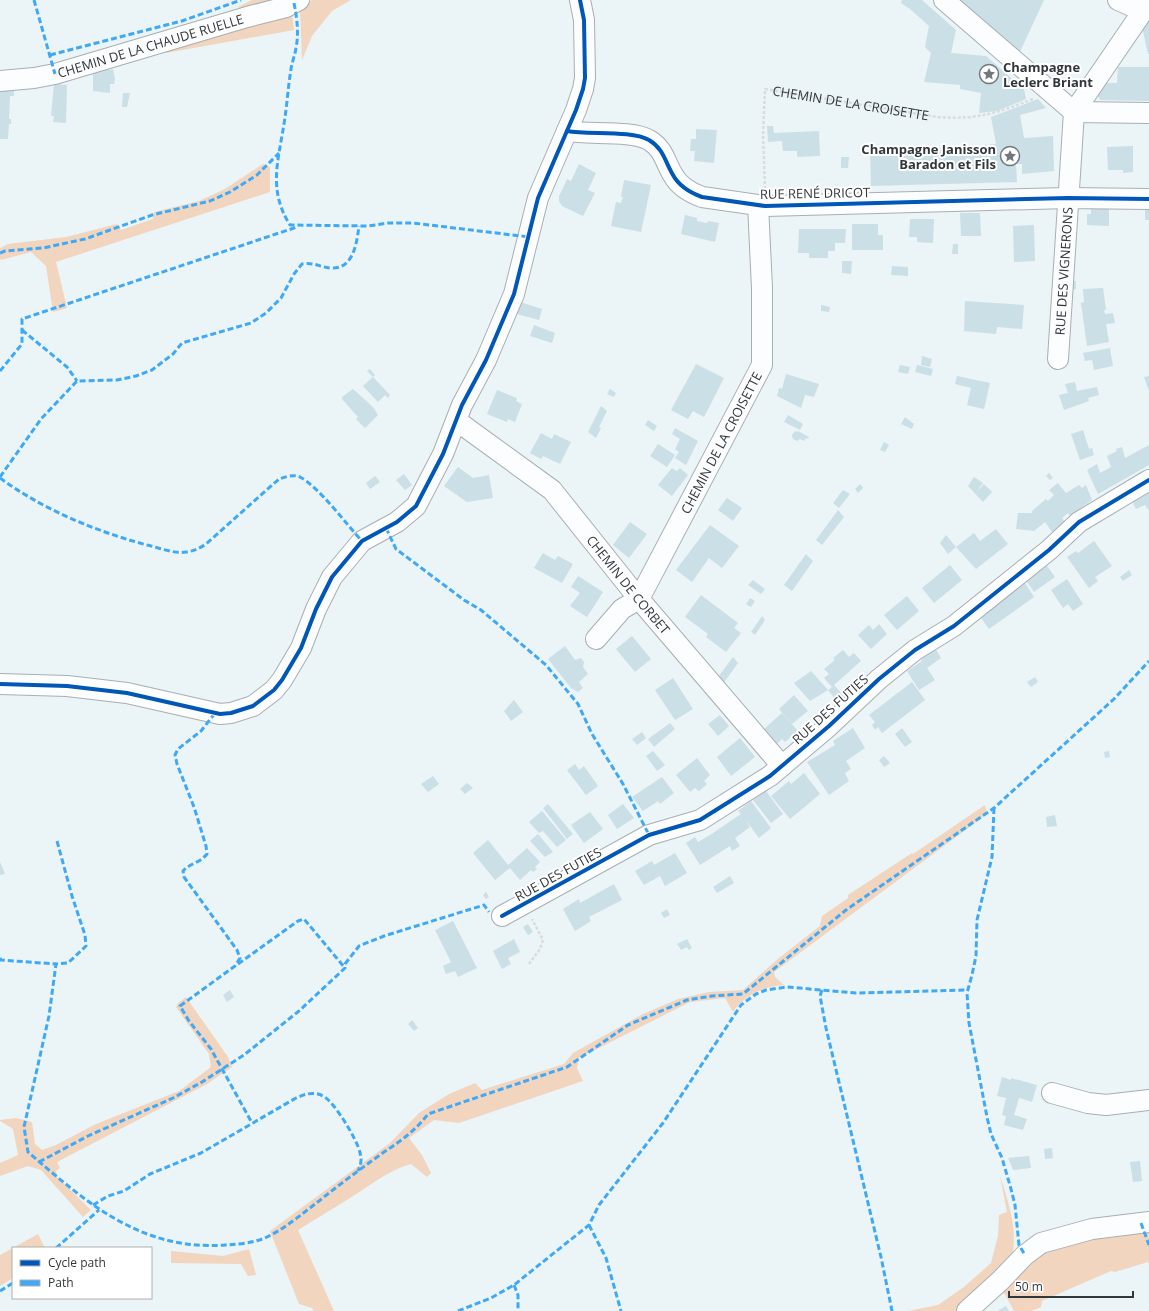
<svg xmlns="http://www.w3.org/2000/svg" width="1149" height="1311" font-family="'Open Sans',sans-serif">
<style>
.green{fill:#f1d5bf}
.building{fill:#cbdfe6}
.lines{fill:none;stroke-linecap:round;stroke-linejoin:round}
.street-casing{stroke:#a8afb1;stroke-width:22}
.path{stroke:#d9dcde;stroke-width:2.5;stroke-dasharray:3 2;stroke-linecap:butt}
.street{stroke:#fcfdfe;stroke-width:20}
.quiet{stroke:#3fa9f5;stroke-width:3;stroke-dasharray:6 3;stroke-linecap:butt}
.cycleway-casing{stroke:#fff;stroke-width:6}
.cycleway{stroke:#0057b8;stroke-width:4}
.labels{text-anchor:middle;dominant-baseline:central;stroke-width:4;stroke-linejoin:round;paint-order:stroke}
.street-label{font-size:13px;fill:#31373a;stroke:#fff}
.poi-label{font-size:13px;font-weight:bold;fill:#31373a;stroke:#fff;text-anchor:start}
</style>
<rect width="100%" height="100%" fill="#ebf4f7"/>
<!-- green -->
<g class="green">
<polygon points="252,0 281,0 243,9 238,7"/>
<polygon points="312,0 351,0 332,11 312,36 302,60 300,8"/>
<polygon points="292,15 294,30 166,53 163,47"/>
<polygon points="263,164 270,167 270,192 56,262 67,308 53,312 46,266 31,252 1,260 0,259 0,248 8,244 66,237 117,224 121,230 153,219 154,212 199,201 225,189"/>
<path d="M985 805 987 814 774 972 775 977 784 985C764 986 745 995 733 1012L725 998 690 1002 579 1058 577 1068 583 1081 459 1123 434 1120 409 1138 422 1155 431 1173 427 1177 411 1164C388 1170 370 1186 350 1198 333 1209 315 1219 298 1230L334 1311H314L312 1308 299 1304 270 1231 390 1143 419 1113 449 1094 475 1083 482 1090 564 1064 573 1053 643 1014 678 999 709 992 743 990 779 958 820 926 822 916 848 898V895L912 853 913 854Z"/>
<polygon points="186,997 228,1057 232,1067 207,1084 57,1162 60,1168 56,1171 58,1178 91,1210 83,1217 41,1170 28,1166 0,1176 0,1163 18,1155 13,1129 0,1121 0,1120 16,1118 32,1122 35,1144 42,1150 56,1145 96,1124 179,1091 211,1067 209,1054 176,1007 178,1003"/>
<path d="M1000 1176C1009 1204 1019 1232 1011 1261L959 1311H908L938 1305 964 1287 991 1263 998 1236 999 1215 1007 1212Z"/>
<polygon points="1149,1228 1149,1264 1148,1262 1115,1272 1111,1271 1042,1301 1041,1307 1031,1311 1014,1311 1002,1289 1041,1252 1100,1234"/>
<polygon points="38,1234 45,1248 13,1248 13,1278 0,1286 0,1255"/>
<polygon points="249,1249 256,1275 248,1276 241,1264 171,1263 171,1251 223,1256"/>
</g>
<!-- building -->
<g class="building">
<polygon points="902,0 922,0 956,30 951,53 986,56 1024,89 1026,99 997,111 979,113 981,93 960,89 960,85 924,82 931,53 925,47 929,26 910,9 901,3"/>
<polygon points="954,0 1044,0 1018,56"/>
<polygon points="1149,16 1149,54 1148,54 1142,27"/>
<polygon points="108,66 109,70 113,69 115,79 114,84 110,84 110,93 93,91 93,70"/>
<polygon points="1118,67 1149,67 1149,101 1100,100 1096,92 1102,83 1117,83"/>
<polygon points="54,84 67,85 66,123 53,122 54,116 51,116"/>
<polygon points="14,87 14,96 10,96 9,119 11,119 11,124 9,124 8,139 0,139 0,88"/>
<polygon points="123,93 130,93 127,107 122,107"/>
<polygon points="1038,99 1046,108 1020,115 1024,138 1053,136 1054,171 1022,174 1022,164 1016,164 1017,182 871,186 870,146 935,147 936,150 996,144 991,117"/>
<polygon points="767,126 773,126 774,133 819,131 820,156 797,157 797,151 783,151 782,141 768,142"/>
<polygon points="696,129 717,130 714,163 694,161 695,151 690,151 691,139 696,139"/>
<polygon points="1133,146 1133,172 1123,173 1123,170 1108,170 1107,147"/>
<polygon points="841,157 849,157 848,168 841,168"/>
<polygon points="579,164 596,173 588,190 595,193 583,216 562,206 559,201 559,196 565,184 567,179 571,181"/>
<polygon points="624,180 651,185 641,232 611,226 616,202 621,203 623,197 621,197"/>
<polygon points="1091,206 1109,207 1109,226 1087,225 1087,214 1091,214"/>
<rect x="1145" y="207" width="4" height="13"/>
<polygon points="960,213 980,213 981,236 961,236"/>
<polygon points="685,215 697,218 697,221 707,223 708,221 719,223 715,242 681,234"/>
<polygon points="910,219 934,219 933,243 917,242 917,237 909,237"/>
<polygon points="852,224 878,224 878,235 883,235 883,250 852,250"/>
<polygon points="1034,225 1035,261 1014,262 1013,226"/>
<polygon points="799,229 846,229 845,243 835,243 835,251 828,251 828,258 809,258 809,253 798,253"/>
<polygon points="953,244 958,244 958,254 952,254"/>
<polygon points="842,261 852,261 851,274 842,273"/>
<polygon points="892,266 908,267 908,276 891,275"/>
<polygon points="1069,281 1076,281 1076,289 1069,290"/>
<polygon points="1103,288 1106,310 1104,310 1105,314 1113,313 1115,323 1106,324 1109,342 1087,346 1081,303 1084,302 1083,289"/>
<polygon points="965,301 1024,305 1022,329 997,327 996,334 964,331"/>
<polygon points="520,302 542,309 539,320 517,314"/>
<polygon points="821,305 830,307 829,312 821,311"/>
<polygon points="534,325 555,333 552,343 530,336"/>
<polygon points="1110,348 1113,366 1094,370 1092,360 1085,361 1083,353"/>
<polygon points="922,356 932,359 930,367 921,365"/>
<polygon points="696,364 724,378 704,417 693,411 688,419 671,410"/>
<polygon points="900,365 910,367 908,374 898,372"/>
<polygon points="917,365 933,369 931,376 915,372"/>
<polygon points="370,369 375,375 373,377 390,395 388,398 385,395 378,402 363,386 373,377 367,371"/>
<polygon points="786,374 819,384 814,397 805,395 801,408 777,396 779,388 782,389"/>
<polygon points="957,376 990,383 984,409 967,405 971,388 955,384"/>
<polygon points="1149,376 1149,391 1144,377"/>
<polygon points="1075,382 1077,391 1097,387 1099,395 1088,398 1089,401 1064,410 1059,395 1068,393 1065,384"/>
<polygon points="353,389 373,407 378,415 365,428 356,419 358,417 342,399 342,397"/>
<polygon points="610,389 616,393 614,397 607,394"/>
<polygon points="497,390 517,398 516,401 522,404 515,422 508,419 507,422 487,414"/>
<polygon points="601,406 607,411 599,427 601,428 596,438 588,432"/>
<polygon points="788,415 803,424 800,430 784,422"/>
<polygon points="905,417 914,424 912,429 901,424"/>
<polygon points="648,420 657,426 654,431 645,425"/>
<polygon points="675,428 698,441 686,465 675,458 679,452 675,449 680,439 672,434"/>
<polygon points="1083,430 1089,449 1092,448 1094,455 1080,460 1071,434"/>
<polygon points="795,431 797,432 798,431 809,437 808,439 806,438 804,441 800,439 797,441 793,439 792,435"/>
<polygon points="541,433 552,439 554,434 571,442 560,464 543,456 541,459 530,453"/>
<polygon points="884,442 889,445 885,452 880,450"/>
<polygon points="658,444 675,455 667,467 650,456"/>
<polygon points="1149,445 1149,465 1098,494 1087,470 1097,464 1100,473 1111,467 1107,456 1117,451 1116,449 1122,447 1125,458"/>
<polygon points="458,467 473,478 489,475 493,498 467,502 444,486"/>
<polygon points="672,468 677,471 680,468 688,475 672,496 658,485"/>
<polygon points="1049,473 1053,478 1050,480 1046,476"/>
<polygon points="404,474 412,485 405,490 396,480"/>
<polygon points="375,476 380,482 370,489 366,483"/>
<polygon points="974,477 983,483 977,491 984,484 992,492 983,502 968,486"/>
<polygon points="1058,483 1066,493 1079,485 1082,488 1086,485 1092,500 1070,516 1068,513 1062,518 1065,522 1052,532 1045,522 1034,531 1016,529 1018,513 1032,513 1032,511 1046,499 1048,501 1054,495 1049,490"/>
<polygon points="860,484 863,488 858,493 855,489"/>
<polygon points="843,490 850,494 839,508 833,503"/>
<polygon points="1149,492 1149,511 1145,505 1136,509 1131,499"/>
<polygon points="727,498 742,508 733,521 718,510"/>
<polygon points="838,510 844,517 822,545 816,540"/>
<polygon points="630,522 647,534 629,558 613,545"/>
<polygon points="710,525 739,546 722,568 709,558 692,582 676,570"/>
<polygon points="996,529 1008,544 976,569 956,547 974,533 980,541"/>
<polygon points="946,535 956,547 948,554 940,543"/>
<polygon points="1094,541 1112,566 1095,577 1098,581 1089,588 1067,557 1076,551 1078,553"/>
<polygon points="543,553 555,560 558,556 573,564 562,583 534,568"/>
<polygon points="806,554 813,561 792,591 784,585"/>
<polygon points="1045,563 1055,577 1034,592 1025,579"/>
<polygon points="950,565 962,580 934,603 922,588"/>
<polygon points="1129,570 1132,575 1123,581 1120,577"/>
<polygon points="578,576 603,592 587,617 570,606 580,593 571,587"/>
<polygon points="1067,579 1083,604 1073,611 1068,604 1063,608 1051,590"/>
<polygon points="753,580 765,589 761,594 748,585"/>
<polygon points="1025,583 1034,597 989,629 979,615 1019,584 1020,586"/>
<polygon points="701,595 738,623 734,628 741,633 726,652 706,637 708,634 685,617"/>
<polygon points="907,596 919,611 897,630 884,615"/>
<polygon points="750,598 755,601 751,607 746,604"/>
<polygon points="762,616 765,620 755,635 751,632"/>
<polygon points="879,624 887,634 871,649 858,635 869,625 873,630"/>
<polygon points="632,636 651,659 635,672 616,649"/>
<polygon points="565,646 575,660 581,658 584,662 583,667 588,674 579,682 583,688 578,692 571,688 548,659"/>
<polygon points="935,648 941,658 927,668 935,680 919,690 907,671 922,661 921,659"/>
<polygon points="843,650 849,657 854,653 861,661 834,685 844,696 837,701 828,690 832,687 824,678 829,674 824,669 835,660 833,658"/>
<polygon points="733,657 738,663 723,684 716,680"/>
<polygon points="811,671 828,690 810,701 794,683"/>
<polygon points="1035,677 1038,682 1031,687 1027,682"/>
<polygon points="673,678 693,709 675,720 655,690"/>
<polygon points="912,682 925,700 882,733 878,727 875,730 872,725 875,722 869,715"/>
<polygon points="794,695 808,711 792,724 779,709"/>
<polygon points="514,700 523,712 511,721 504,711"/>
<polygon points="782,713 798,731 785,742 782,739 777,744 764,729"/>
<polygon points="720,715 729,726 718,736 708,724"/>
<polygon points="670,723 675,729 654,747 648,739"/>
<polygon points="853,728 865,748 846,761 851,769 845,773 849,781 829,795 807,762 835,745 833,741"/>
<polygon points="902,728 912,742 905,747 895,734"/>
<polygon points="642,732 646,738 637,745 632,739"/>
<polygon points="740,738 755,757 731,776 717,757"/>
<polygon points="653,751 665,765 657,771 646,756"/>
<polygon points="1109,751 1110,757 1105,758 1104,752"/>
<polygon points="884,756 890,763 884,767 879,760"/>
<polygon points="697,758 710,775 704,781 707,784 699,791 695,788 690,792 676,775"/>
<polygon points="575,764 579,770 584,766 598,786 586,795 567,770"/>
<polygon points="804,773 820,794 790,819 771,796 789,781 791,784"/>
<polygon points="433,776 439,784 428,792 421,784"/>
<polygon points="662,777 674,793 660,804 658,801 643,811 632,797"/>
<polygon points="467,783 473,788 465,794 460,789"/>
<polygon points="766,791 783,814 771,823 753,800"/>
<polygon points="751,801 771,828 759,838 745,819 750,827 735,838 740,846 732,851 730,846 700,865 686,843 695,837 698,842 710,835 741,814 738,811"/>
<polygon points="548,804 573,834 567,839 543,808"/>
<polygon points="623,804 634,818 617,829 608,815"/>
<polygon points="542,811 566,840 557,847 543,831 539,833 529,822"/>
<polygon points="590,812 603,829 584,843 571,825"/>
<polygon points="1055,815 1057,826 1047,827 1046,817"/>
<polygon points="538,834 553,852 545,857 530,841"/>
<polygon points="488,840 508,865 527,848 540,862 535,867 537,869 533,872 531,870 520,880 510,868 495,880 473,853"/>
<polygon points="675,853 687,873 665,886 660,876 644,885 635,871 652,861 654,865"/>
<polygon points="0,862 5,874 0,875"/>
<polygon points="730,876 734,883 717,893 713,887"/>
<polygon points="614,884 622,900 589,917 591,921 575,931 563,909 579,899 580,903"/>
<polygon points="486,892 489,897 486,899 483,895"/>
<polygon points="667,909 670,915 664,918 661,913"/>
<polygon points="453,921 477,968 458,977 455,971 446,974 443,966 451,962 435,930"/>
<polygon points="528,924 533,932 528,935 523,927"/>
<polygon points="514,939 520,952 508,958 511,964 502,969 493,951"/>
<polygon points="687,939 692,948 689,950 687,947 681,950 677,944"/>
<polygon points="230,990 234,997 227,1002 223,995"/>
<polygon points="412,1020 418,1028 414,1031 408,1024"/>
<polygon points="1002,1077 1011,1080 1011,1078 1037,1085 1032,1102 1019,1098 1014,1115 1027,1119 1023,1130 1004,1125 1006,1116 1002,1115 1006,1098 997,1096"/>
<polygon points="1052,1148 1053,1158 1045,1159 1044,1149"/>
<polygon points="1029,1156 1031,1168 1013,1170 1008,1158"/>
<polygon points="1140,1161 1142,1181 1133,1182 1130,1162"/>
<polygon points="1006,1306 1009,1311 997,1311"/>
</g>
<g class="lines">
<defs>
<g id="street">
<polyline points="944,0 1074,112"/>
<polyline points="1118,0 1143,11"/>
<path id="s2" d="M0 81 34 78 55 74 247 17 286 7 299 0"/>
<polyline points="1074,112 1143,11 1149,7"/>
<polyline points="1074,112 1149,113"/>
<path d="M567 131C589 135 631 130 649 140 664 149 665 162 673 175 679 186 691 193 702 197L765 206 1068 198 1149 199"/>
<path id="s3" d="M1058 359 1074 112"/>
<path id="s4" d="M457 421 552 490 639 599 782 766"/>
<path id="s5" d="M596 639 622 609 639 599 762 365V288L758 205"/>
<polyline points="0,684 67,686 127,693 220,714 231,713 253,706 274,690 282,680 301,648 316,609 332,577 362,541 397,522 416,506 443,454 462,405 486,360 514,294 538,198 576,110 583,89 585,78 584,20 580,0"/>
<polyline points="502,916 649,835 700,820 770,776 829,726 879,679 915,650 954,626 1049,550 1079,522 1149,480"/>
<polyline points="1052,1093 1088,1103 1106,1105 1149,1100"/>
<polyline points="967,1311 1000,1281 1025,1255 1041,1243 1092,1229 1149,1222"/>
</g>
</defs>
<!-- street casing -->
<use href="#street" class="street-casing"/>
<!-- path -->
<g class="path">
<path id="s1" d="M765 189 763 134 765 89 938 117C978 120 996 113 1033 99"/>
<polyline points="529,964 540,949 543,940 532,919"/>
</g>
<!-- street -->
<use href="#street" class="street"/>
<!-- quiet -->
<g class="quiet">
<polyline points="34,0 55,74"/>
<path d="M294 3C297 18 299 33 296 48 295 55 292 62 291 69 288 87 287 106 284 124 278 162 268 190 290 225L368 226 388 223H413L529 237"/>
<polyline points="50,55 182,21 241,0"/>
<polyline points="0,253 5,251 43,248 85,239 152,215 210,201 230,192 257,175 279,153"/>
<polyline points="22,330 67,367 77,381"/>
<polyline points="0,371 22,344 22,319 297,227"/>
<path d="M0 477 41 419 77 381 117 380 136 376 152 370 173 354 182 343 251 323 266 313 281 298 294 274 302 264C316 262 321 268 332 268 354 269 357 241 359 226"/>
<path d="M0 478C44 510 95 531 147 545 160 548 174 554 186 552 194 551 200 548 206 544L279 479C285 477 293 474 300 477 320 488 346 524 362 541"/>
<polyline points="386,528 396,549 464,600 481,610 546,665 578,704 592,734 623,784 649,835"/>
<path d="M215 713 201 731 178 749 175 755 177 764 194 807 206 846 207 854C200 863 190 863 183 871L184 877 237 950 240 958 235 966 180 1006 189 1021 211 1049 252 1123"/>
<polyline points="994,808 992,857 977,920 976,956 972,975 967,993 969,1023 987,1117 991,1134 1002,1158 1011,1189 1015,1205 1019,1245 1025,1255"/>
<path d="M57 841 72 896 85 935 86 946 68 963 56 964 49 1016 24 1127 28 1152C87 1203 141 1251 225 1245 239 1244 256 1243 269 1236 287 1227 303 1213 319 1201 340 1184 362 1168 384 1152 401 1141 416 1130 428 1114L567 1067 628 1025 687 1000 712 996 743 994 846 910 994 808 1114 699 1149 661"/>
<polyline points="0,958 1,960 56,964"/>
<polyline points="238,964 298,921 304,919 345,968"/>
<polyline points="822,990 820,996 826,1028 881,1257 892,1311"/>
<polyline points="39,1162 88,1136 173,1098 202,1082 244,1055 299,1011 345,968 345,964 359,946 384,936 484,905 489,912"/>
<path d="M93 1205 108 1196 124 1191 150 1174 201 1153 296 1098C305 1094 314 1091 323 1096 334 1101 358 1141 360 1153 362 1160 361 1164 358 1171"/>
<polyline points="1141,1223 1149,1245"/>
<polyline points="589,1225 606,1258 621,1311"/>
<polyline points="56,1248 99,1210"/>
<polyline points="514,1285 518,1295 518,1311"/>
<polyline points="0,1291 13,1283"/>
<polyline points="458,1311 491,1298 514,1285 589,1225 599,1205 663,1123 741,1005 756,994 766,990 787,987 856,993 967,990"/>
</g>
<defs>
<g id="cycleway">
<path d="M567 131C589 135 631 130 649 140 664 149 665 162 673 175 679 186 691 193 702 197L765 206 1068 198 1149 199"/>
<polyline points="0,684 67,686 127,693 220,714 231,713 253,706 274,690 282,680 301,648 316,609 332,577 362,541 397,522 416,506 443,454 462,405 486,360 514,294 538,198 576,110 583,89 585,78 584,20 580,0"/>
<polyline points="502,916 649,835 700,820 770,776 829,726 879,679 915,650 954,626 1049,550 1079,522 1149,480"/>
</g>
</defs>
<!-- cycleway casing -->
<use href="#cycleway" class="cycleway-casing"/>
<!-- cycleway -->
<use href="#cycleway" class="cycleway"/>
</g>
<!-- icons -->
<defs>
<symbol id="sight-ring" viewBox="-11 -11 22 22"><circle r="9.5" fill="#fff" stroke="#72797c" stroke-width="1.5"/><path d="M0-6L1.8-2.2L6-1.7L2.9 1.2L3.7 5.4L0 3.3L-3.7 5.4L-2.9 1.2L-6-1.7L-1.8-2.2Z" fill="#72797c"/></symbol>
</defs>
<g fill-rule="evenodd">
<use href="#sight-ring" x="978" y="63" width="22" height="22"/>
<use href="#sight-ring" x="999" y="145" width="22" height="22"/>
</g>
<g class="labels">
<!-- street labels -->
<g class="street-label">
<text stroke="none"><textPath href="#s2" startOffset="155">CHEMIN DE LA CHAUDE RUELLE</textPath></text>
<text stroke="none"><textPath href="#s1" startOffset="187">CHEMIN DE LA CROISETTE</textPath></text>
<text transform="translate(815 193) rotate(-1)">RUE RENÉ DRICOT</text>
<text stroke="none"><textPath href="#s3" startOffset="88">RUE DES VIGNERONS</textPath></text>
<text stroke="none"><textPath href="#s5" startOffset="236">CHEMIN DE LA CROISETTE</textPath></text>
<text stroke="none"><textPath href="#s4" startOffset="239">CHEMIN DE CORBET</textPath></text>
<text transform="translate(830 709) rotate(-42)">RUE DES FUTIES</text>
<text transform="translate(558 874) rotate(-29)">RUE DES FUTIES</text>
</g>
<!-- poi labels -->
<g class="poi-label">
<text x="1003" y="67">Champagne<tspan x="1003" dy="15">Leclerc Briant</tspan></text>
<text x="996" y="149" text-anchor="end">Champagne Janisson<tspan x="996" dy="15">Baradon et Fils</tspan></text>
</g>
</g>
<!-- legend -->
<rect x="12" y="1247" width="140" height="52" fill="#ffffff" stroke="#adafb0"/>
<rect x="20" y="1260" width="20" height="6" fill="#0057b8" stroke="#adafb0"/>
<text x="48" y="1267" font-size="12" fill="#31373a">Cycle path</text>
<rect x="20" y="1280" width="20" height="6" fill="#3fa9f5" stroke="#adafb0"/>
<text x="48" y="1287" font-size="12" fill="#31373a">Path</text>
<!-- scale -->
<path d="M1009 1291v6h124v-6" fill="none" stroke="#31373a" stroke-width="2"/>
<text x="1015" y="1291" font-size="12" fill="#31373a" stroke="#ffffff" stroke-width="3" paint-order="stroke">50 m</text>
</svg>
